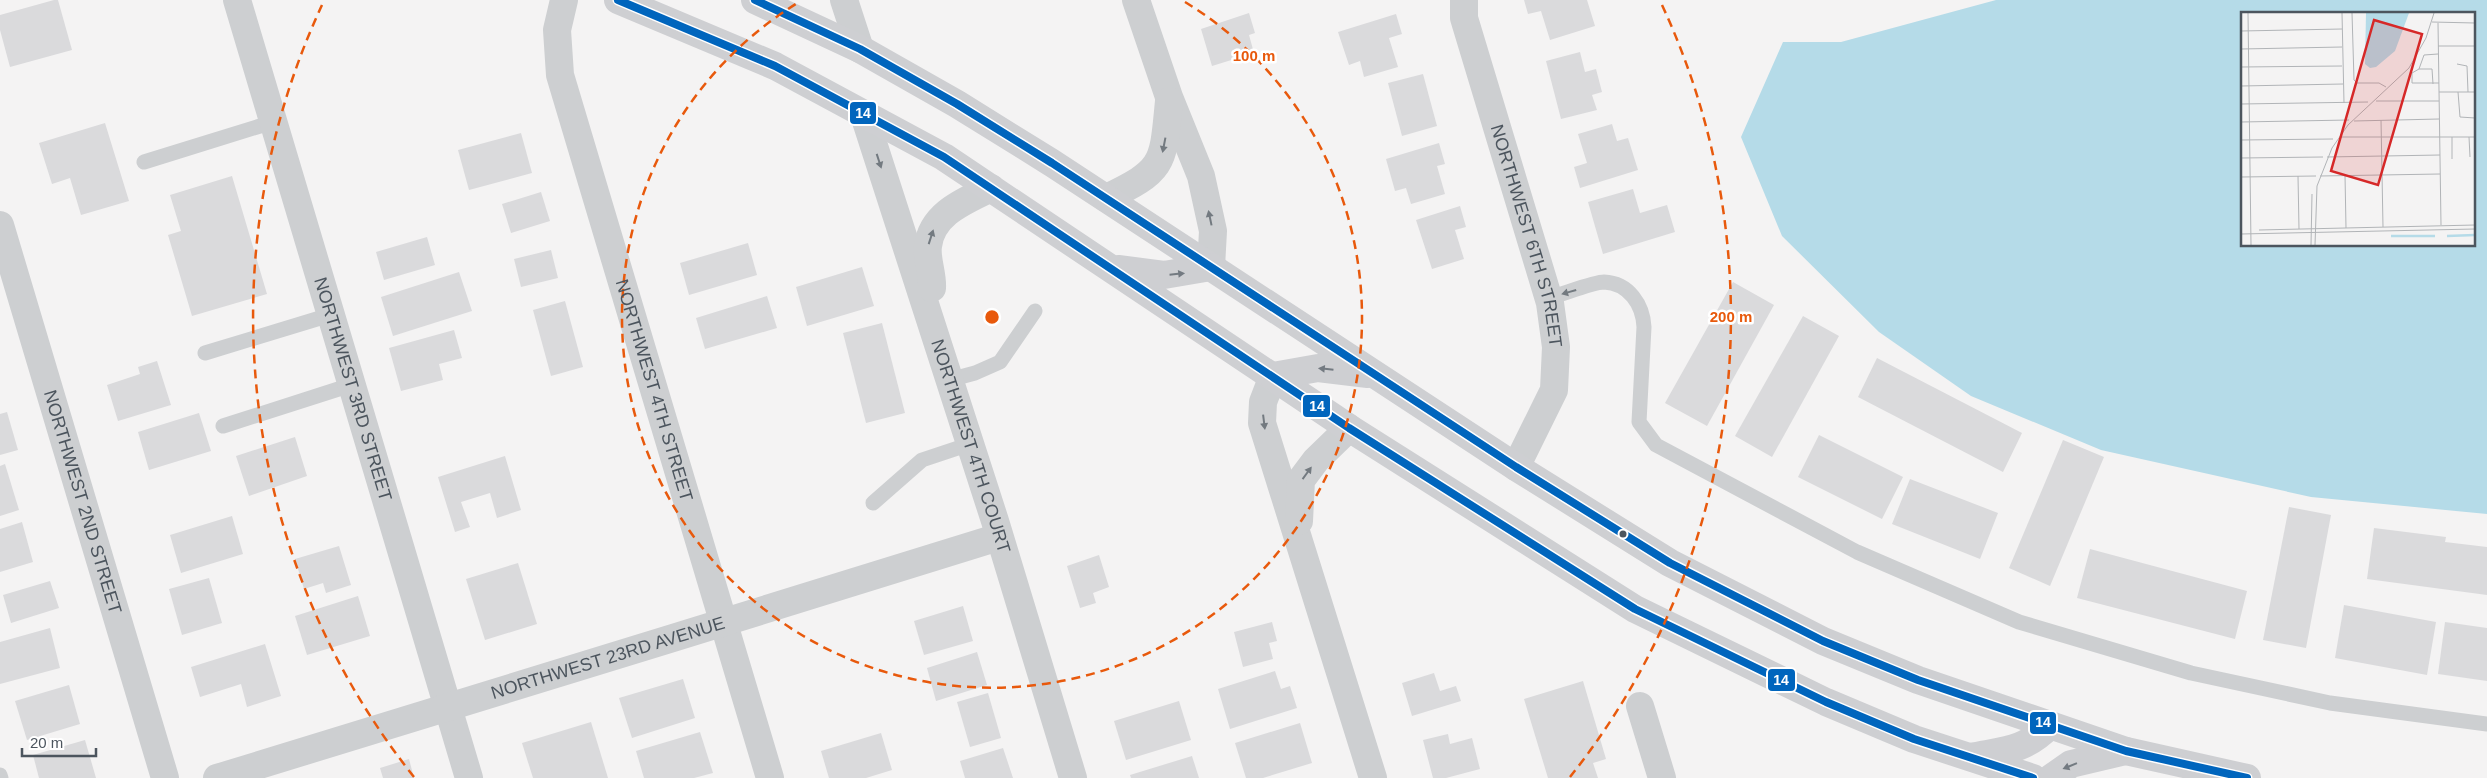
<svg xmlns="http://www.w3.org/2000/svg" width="2487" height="778" font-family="Helvetica,sans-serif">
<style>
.water{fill:#b5dbe8;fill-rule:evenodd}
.building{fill:#dadadc}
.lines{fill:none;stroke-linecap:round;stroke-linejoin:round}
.lane{stroke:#cdcfd1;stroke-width:15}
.street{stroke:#cdcfd1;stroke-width:28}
.secondary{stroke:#cecfd2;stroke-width:28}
.bus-1-casing{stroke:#fff;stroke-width:11}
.bus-1{stroke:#0065bd;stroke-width:8}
.oneway{fill:#737a80}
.oneway2{fill:#737a81}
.ring{fill:none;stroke:#e8590c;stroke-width:2.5;stroke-dasharray:9 6}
.bus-dot{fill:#4c555e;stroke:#fff;stroke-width:2}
.labels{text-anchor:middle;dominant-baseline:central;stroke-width:5;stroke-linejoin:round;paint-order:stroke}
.street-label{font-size:18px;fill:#4c555e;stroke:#fff}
.inset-river{fill:none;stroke:#b5dbe8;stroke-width:2.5}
.inset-road{fill:none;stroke:#b1b4b7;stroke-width:1}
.view{fill:#d62828;fill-opacity:0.15;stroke:#d62828;stroke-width:2.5}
.inset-edge{fill:none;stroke:#4c555e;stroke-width:2.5}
.centre{fill:#e8590c;stroke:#fff;stroke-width:2.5}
.ring-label{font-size:15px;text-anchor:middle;font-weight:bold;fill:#e8590c;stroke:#fff;stroke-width:5;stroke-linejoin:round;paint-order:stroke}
.line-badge{stroke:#fff;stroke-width:2}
.badge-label{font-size:14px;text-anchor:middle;font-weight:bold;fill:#fff}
</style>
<rect width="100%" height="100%" fill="#f4f3f3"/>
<!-- water -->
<path class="water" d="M1996 0H2487V514L2311 497 2101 450 1971 396 1879 332 1782 236 1741 137 1783 42H1841ZM2242 14H2473V245H2242Z"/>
<!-- building -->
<g class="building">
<polygon points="54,0 58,0 72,50 10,67 0,30 0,15"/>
<polygon points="1524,0 1587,0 1595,26 1550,40 1541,11 1528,14"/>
<polygon points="1249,13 1255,33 1249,35 1254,53 1212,66 1201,29"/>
<polygon points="1396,14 1402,34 1389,38 1398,67 1364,77 1360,61 1349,65 1338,32"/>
<polygon points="1580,52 1585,72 1596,69 1602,92 1592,95 1597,110 1561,119 1546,61"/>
<polygon points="1423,74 1437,126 1402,136 1388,83"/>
<polygon points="105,123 129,201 81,215 70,178 52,184 39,143"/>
<polygon points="1612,124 1617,141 1628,138 1638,170 1580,188 1574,167 1587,163 1578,134"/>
<polygon points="521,133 532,173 469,190 458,150"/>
<polygon points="1439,143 1445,164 1437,166 1445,194 1411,204 1406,188 1395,191 1386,159"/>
<polygon points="232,176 267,294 192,316 168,235 181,231 170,195"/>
<polygon points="1633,189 1640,213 1667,205 1675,232 1603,254 1588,202"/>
<polygon points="541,192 550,221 511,233 502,204"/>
<polygon points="1460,206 1466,227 1455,230 1464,259 1432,269 1416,220"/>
<polygon points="427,237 435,265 384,280 376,252"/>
<polygon points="748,243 757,275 689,295 680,263"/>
<polygon points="551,250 558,278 521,287 514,259"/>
<polygon points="862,267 874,306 807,326 796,287"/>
<polygon points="459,272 472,311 393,336 381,297"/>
<polygon points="1733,282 1774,305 1707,426 1665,403"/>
<polygon points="767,296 777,328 705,349 696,318"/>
<polygon points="565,301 583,367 551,376 533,310"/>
<polygon points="1803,316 1839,336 1772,457 1735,436"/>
<polygon points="882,323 905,413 866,423 843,333"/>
<polygon points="454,330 462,358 439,364 443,380 401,391 389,348"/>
<polygon points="1877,358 2022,433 2003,472 1858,397"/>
<polygon points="157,361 171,405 118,421 107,385 140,374 138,367"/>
<polygon points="7,412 18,450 0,455 0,414"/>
<polygon points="199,413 211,451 149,470 138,432"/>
<polygon points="1819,435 1903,477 1882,519 1798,477"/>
<polygon points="295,437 307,476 249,496 236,456"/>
<polygon points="2063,440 2104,457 2050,586 2009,568"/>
<polygon points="505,456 521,510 497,518 490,493 461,502 470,527 455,532 438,477"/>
<polygon points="5,464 19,510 0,516 0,466"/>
<polygon points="1910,479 1998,513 1980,559 1892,524"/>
<polygon points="2289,507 2331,515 2306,648 2263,640"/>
<polygon points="232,516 243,554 181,573 170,535"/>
<polygon points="22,522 33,562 0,572 0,529"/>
<polygon points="2374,528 2446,537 2445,542 2487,547 2487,595 2367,579"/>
<polygon points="339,546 351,585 326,593 323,583 304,589 295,559"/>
<polygon points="2090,549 2247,591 2235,639 2077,598"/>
<polygon points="1099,555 1109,587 1093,593 1096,603 1080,608 1067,566"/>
<polygon points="518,563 537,624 485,640 466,579"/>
<polygon points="209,578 222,623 182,635 169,589"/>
<polygon points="50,581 59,608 11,623 3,595"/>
<polygon points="358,596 370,636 307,655 295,616"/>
<polygon points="2344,605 2436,622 2427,675 2335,658"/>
<polygon points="963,606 973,641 924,655 914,621"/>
<polygon points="1272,622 1277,641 1269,643 1273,659 1243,667 1234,632"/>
<polygon points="2445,622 2487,628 2487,681 2438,674"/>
<polygon points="50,628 60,668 0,684 0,642"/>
<polygon points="265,644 281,696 247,707 241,684 200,697 191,667"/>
<polygon points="977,652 987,685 936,701 927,668"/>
<polygon points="1275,671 1281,689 1290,686 1297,708 1230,729 1218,689"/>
<polygon points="1434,673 1440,691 1456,686 1461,701 1412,716 1402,683"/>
<polygon points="683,679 695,718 632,738 619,698"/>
<polygon points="1583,681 1606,759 1593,763 1598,778 1548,778 1524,699"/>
<polygon points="69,685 80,724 27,740 15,701"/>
<polygon points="988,693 1001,738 970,747 957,702"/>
<polygon points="1179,701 1191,740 1126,760 1114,721"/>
<polygon points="591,722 608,778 533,778 522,743"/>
<polygon points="1300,723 1312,763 1263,778 1246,778 1235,743"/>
<polygon points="700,732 713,773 694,778 644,778 636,751"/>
<polygon points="881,733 892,770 866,778 829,778 821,751"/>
<polygon points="1448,734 1450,744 1472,738 1480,769 1446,778 1433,778 1423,740"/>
<polygon points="85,740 96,778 39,778 33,755"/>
<polygon points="1003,748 1013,778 965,778 960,761"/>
<polygon points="1192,756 1199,778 1131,778 1130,775"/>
<polygon points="409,759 414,778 383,778 380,768"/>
</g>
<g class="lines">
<!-- lane -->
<g class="lane">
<polyline points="144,162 273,122"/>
<path d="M1548 298C1561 295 1593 282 1604 282 1629 283 1643 305 1644 327L1639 422 1656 445 1857 552 2019 622 2191 673 2330 703 2487 724"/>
<polyline points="205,353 330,315"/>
<polyline points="949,380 975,373 1000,362 1035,311"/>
<polyline points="223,426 351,385"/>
<polyline points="873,503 922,460 970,444"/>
<polyline points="0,775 1,778"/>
</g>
<!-- street -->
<g class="street">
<path id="s1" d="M237 0 469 778"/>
<path id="s2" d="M564 0 557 30 560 75 770 778"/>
<polyline points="844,0 860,49"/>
<polyline points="1136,0 1169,97 1201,176 1213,231 1211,267"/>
<path id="s3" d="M1464 0V18L1550 303 1556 347 1554 390 1516 467"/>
<path id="s4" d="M864 115 995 521 1073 778"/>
<path d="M1106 198C1165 170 1163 164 1169 101"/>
<path id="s5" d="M0 225 165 778"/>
<path d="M932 288C933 274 926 259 928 246 932 213 965 201 991 188"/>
<polyline points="1273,376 1263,402 1262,423 1373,778"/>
<polyline points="1299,521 1301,480 1316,460 1349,428"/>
<polyline points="1640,706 1662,778"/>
<path id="s6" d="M217 778C477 697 739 619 999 537"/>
</g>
<!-- secondary -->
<g class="secondary">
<polyline points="618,0 775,66 944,157 1349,428 1635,609 1826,702 1914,739 2033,778"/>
<polyline points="755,0 860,49 957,104 1052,163 1516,467 1670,563 1823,641 1918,680 2126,751 2247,778"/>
<polyline points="1118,269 1164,275 1211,267"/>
<polyline points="1273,376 1318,368 1368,374"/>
<path d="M1971 757C2006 750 2024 751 2050 725"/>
<polyline points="2051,778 2071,764 2126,751"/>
</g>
<defs>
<g id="bus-1">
<polyline points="618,0 775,66 944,157 1349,428 1635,609 1826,702 1914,739 2033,778"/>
<polyline points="755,0 860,49 957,104 1052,163 1516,467 1670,563 1823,641 1918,680 2126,751 2247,778"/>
</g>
</defs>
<!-- bus-1 casing -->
<use href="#bus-1" class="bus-1-casing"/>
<!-- bus-1 -->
<use href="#bus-1" class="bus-1"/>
</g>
<!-- one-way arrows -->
<defs><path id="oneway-solid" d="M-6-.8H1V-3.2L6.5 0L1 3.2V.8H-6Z" transform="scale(1.25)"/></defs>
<g class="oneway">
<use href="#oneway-solid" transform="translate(1164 145) rotate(101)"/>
<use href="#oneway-solid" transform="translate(879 161) rotate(72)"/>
<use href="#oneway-solid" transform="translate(1210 218) rotate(-102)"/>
<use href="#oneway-solid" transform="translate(931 237) rotate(-72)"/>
<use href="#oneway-solid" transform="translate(1569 292) rotate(164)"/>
<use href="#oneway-solid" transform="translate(1264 422) rotate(83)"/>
<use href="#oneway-solid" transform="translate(1307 473) rotate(-54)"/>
</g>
<g class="oneway2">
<use href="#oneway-solid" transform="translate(1177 274) rotate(-6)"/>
<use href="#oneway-solid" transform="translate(1326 369) rotate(-174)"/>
<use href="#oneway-solid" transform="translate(2070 766) rotate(158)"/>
</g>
<!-- distance rings -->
<g class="ring">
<path d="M1185 2A370 370 0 1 1 799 2"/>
<path d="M414 777A739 739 0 0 1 322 5M1662 5A739 739 0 0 1 1570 777"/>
</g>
<!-- markers -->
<circle class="bus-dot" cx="1623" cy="534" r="4.5"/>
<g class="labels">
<!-- street labels -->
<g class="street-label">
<text stroke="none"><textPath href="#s3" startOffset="245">NORTHWEST 6TH STREET</textPath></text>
<text stroke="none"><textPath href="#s1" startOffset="406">NORTHWEST 3RD STREET</textPath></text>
<text stroke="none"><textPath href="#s2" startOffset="405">NORTHWEST 4TH STREET</textPath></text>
<text stroke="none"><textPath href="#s4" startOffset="348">NORTHWEST 4TH COURT</textPath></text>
<text stroke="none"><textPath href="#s5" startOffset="289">NORTHWEST 2ND STREET</textPath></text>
<text stroke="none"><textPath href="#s6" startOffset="409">NORTHWEST 23RD AVENUE</textPath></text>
</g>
</g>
<!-- overview -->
<g transform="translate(2241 12)">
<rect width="234" height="234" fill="#f4f3f3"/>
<path d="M125 1H168L154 39 135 55 129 56 124 52Z" fill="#b5dbe8"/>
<path class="inset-river" d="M150 224H194M206 224 234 223"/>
<path class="inset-road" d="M7 1 10 233M101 1 103 91M111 1 113 68 116 71H138L145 75M191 10 234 11M197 11 200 213M0 19 101 17M197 34H234M0 37 101 35M197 42 183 43 178 57 171 61V71H198M216 52 226 54 227 80M0 55 101 54M178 57H191L192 72M0 74 102 72M198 80H234M217 80 219 105 234 106M135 89H198M0 92 127 90M140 108 142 215M113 109 198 107M0 110 108 108M99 125H234M228 125 229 145M0 128 92 127M86 145 199 143M0 146 82 145M211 147V125M104 163 105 216M57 164 58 217M79 164 199 162M0 165 75 164M18 218 234 213M0 222 234 217M70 233 71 182M74 233 76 174 91 136 107 113 168 56 185 26 193 1"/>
<path class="view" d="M133 8 181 22 137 173 90 159Z"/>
<rect width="234" height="234" class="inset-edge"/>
</g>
<circle cx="992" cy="317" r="8" class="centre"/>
<g class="ring-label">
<text x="1254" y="61">100 m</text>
<text x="1731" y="322">200 m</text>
</g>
<g class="line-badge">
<rect x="849" y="101" width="28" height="24" rx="5" fill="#0065bd"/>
<rect x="1302" y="394" width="29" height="24" rx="5" fill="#0065bd"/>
<rect x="1767" y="668" width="29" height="24" rx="5" fill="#0065bd"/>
<rect x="2029" y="711" width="28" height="24" rx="5" fill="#0065bd"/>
</g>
<g class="badge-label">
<text x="863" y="118">14</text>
<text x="1317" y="411">14</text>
<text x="1781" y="685">14</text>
<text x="2043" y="727">14</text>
</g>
<!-- scale -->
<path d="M22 748v8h74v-8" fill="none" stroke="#4c555e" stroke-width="2.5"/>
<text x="30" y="748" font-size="15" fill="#4c555e" stroke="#ffffff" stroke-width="4" paint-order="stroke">20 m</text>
</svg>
